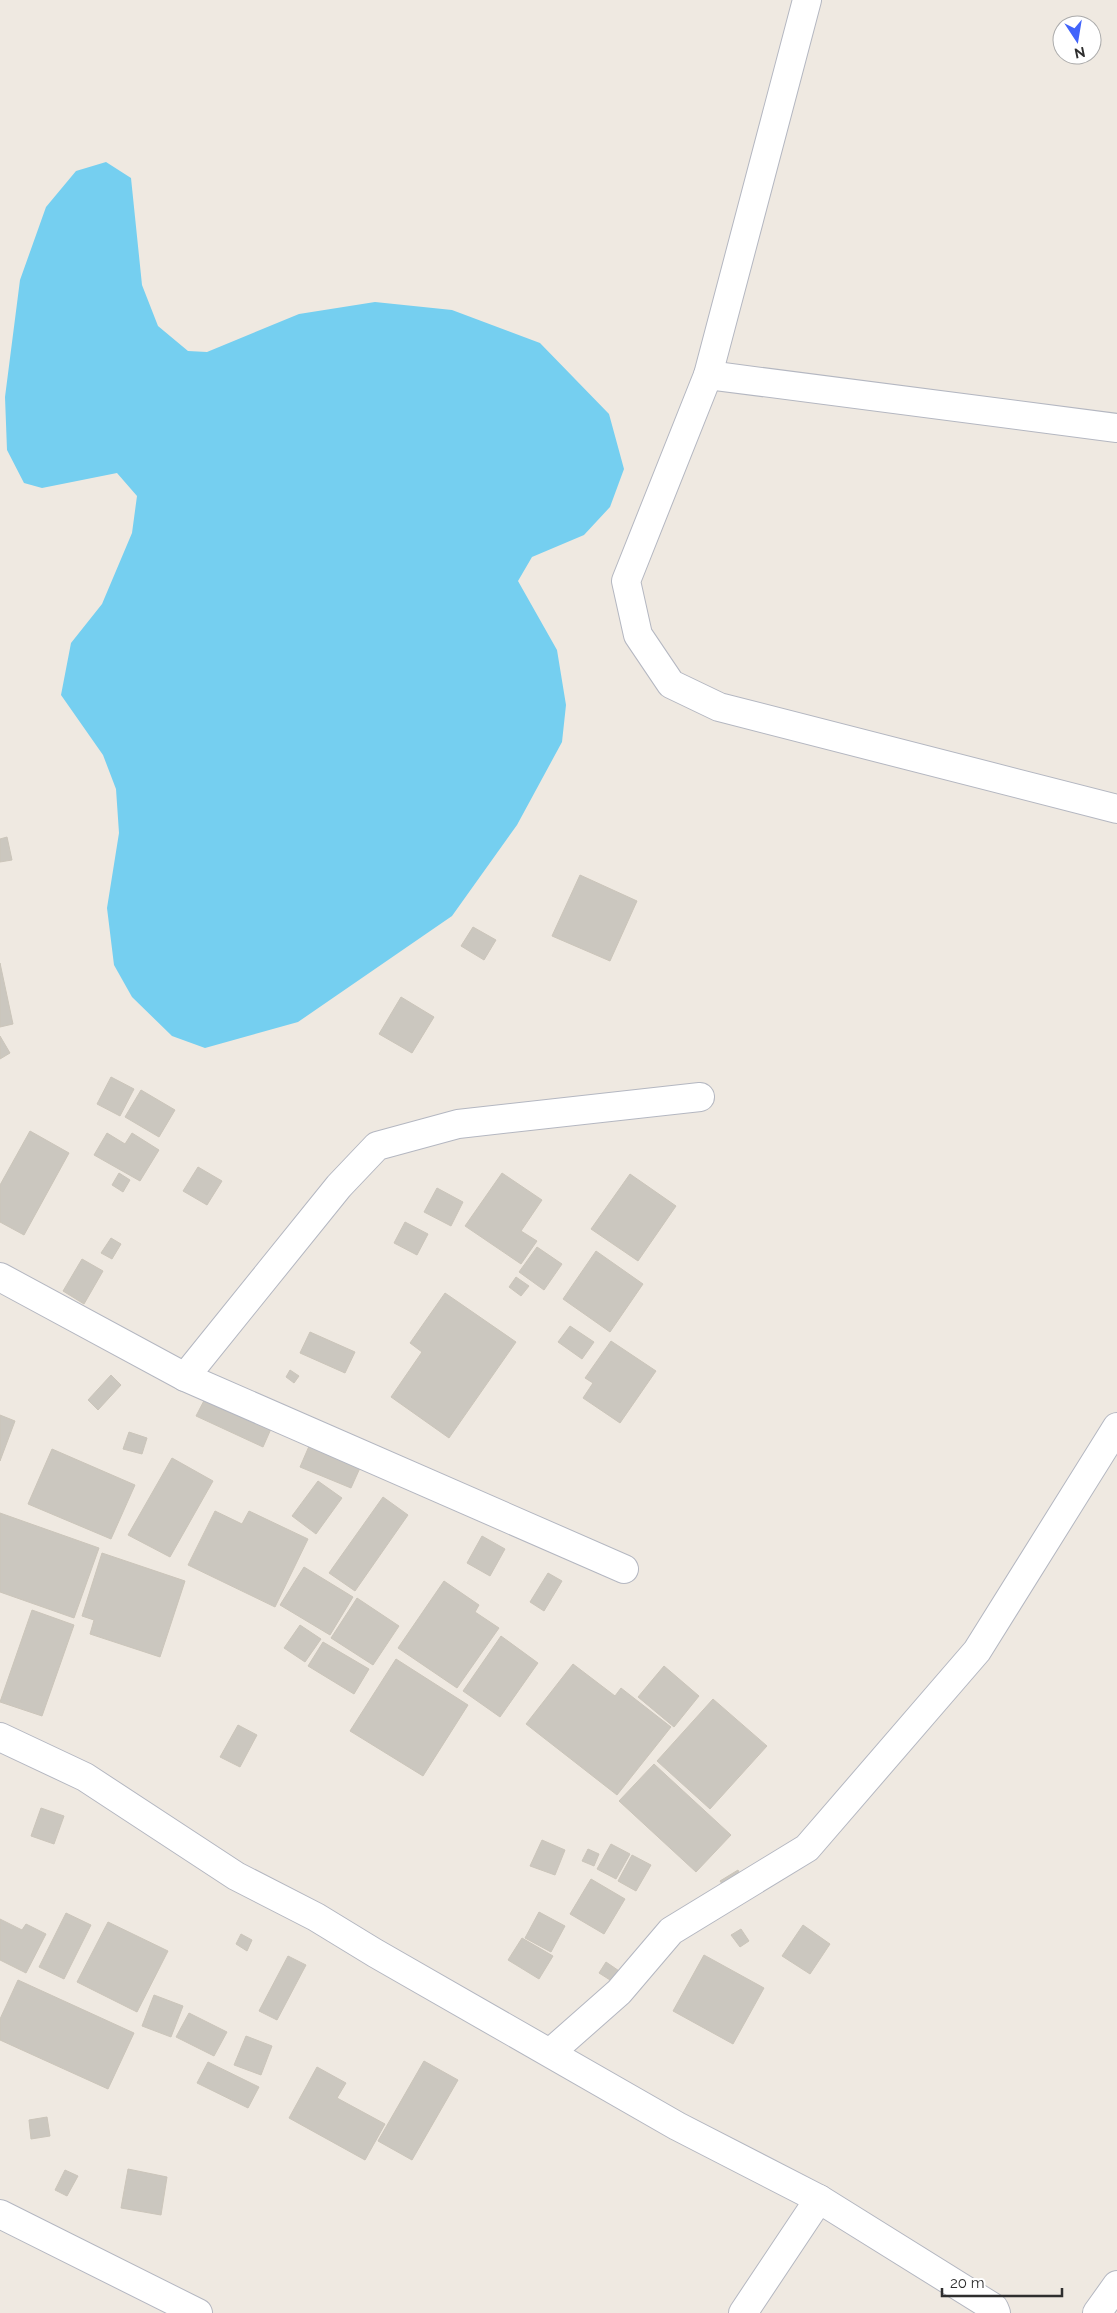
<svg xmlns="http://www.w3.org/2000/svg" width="1117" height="2313" font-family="Raleway,sans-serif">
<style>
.water{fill:#75cff0}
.building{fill:#cbc7bf;stroke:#cbc5ba}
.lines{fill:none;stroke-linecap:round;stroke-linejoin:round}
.minor-casing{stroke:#b4b7c1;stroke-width:30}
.minor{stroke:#fff;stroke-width:28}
</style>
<rect width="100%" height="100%" fill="#efe9e1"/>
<!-- water -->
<polygon class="water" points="106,162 131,178 142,285 158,326 188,351 207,352 299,314 375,302 452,310 540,343 609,414 624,469 610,507 584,535 532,557 518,581 557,650 566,705 562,742 517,825 452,916 298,1022 205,1048 172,1036 132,997 114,965 107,908 119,833 116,789 103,755 61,695 71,643 102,604 132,533 137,496 117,473 42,488 24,483 7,450 5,397 20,280 46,207 76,171"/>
<!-- building -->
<g class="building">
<polygon points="7,837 12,860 0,862 0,839"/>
<polygon points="580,875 637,901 610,961 552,936"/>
<polygon points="473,927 496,940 484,960 461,946"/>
<polygon points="0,963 13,1024 0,1027"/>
<polygon points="401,997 434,1017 412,1053 379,1034"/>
<polygon points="0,1036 10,1053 0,1059"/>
<polygon points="111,1077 134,1089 120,1116 97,1104"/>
<polygon points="141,1090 175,1110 159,1137 125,1117"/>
<polygon points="30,1131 69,1153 24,1235 0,1222 0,1185"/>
<polygon points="107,1133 125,1144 132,1133 159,1150 140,1181 94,1155"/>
<polygon points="198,1167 222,1181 207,1205 183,1191"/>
<polygon points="119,1173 130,1180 123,1192 112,1185"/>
<polygon points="502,1173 542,1200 521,1231 537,1241 521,1264 465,1226"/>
<polygon points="630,1174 676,1206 638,1261 591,1229"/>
<polygon points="437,1188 463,1202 451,1226 424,1212"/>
<polygon points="405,1222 428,1234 417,1255 394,1243"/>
<polygon points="111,1238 121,1244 112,1259 101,1253"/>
<polygon points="537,1247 562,1264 544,1290 519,1272"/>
<polygon points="596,1251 643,1284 610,1332 563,1299"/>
<polygon points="82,1259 103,1271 84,1304 63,1291"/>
<polygon points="516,1277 529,1286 521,1296 509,1287"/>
<polygon points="445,1293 516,1342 449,1438 391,1397 422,1352 410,1343"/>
<polygon points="570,1326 594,1342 582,1359 558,1342"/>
<polygon points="310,1332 355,1352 345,1373 300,1353"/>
<polygon points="611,1341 656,1371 620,1423 583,1398 593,1383 585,1378"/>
<polygon points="290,1370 299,1376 294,1383 286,1377"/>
<polygon points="111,1375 121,1385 98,1410 88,1400"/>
<polygon points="209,1391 274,1422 263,1447 196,1416"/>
<polygon points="0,1415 15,1421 0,1461"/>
<polygon points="129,1432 147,1438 142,1454 123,1449"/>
<polygon points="313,1437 364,1459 351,1488 300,1467"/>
<polygon points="52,1449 135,1485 111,1539 28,1504"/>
<polygon points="172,1458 213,1481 170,1557 128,1535"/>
<polygon points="318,1481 342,1498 316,1534 292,1516"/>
<polygon points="383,1497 408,1515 355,1591 329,1573"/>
<polygon points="215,1511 242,1524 249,1511 308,1539 275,1607 188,1565"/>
<polygon points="0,1513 99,1548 74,1618 0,1592"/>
<polygon points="482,1536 505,1549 490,1576 467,1563"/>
<polygon points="102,1553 185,1581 160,1657 90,1634 94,1620 82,1616"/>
<polygon points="304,1567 353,1597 330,1635 280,1605"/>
<polygon points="548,1573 562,1581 544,1611 530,1602"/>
<polygon points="444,1581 479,1605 475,1612 499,1628 457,1688 398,1648"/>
<polygon points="357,1598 399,1626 373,1665 331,1638"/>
<polygon points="32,1610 74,1625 42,1716 0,1702"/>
<polygon points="300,1625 321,1639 305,1662 284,1648"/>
<polygon points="501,1636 538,1663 500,1717 463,1691"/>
<polygon points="323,1642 369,1669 354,1694 308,1666"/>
<polygon points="396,1659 468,1705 423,1776 350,1731"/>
<polygon points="573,1664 615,1696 621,1688 671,1727 617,1795 526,1724"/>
<polygon points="664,1666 699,1696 674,1727 638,1697"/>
<polygon points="713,1699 767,1746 710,1809 657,1761"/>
<polygon points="238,1725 257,1735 240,1767 220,1757"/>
<polygon points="654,1764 731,1835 696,1872 619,1801"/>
<polygon points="41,1808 64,1816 54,1844 31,1836"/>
<polygon points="542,1840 565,1850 555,1875 530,1866"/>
<polygon points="611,1844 630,1854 616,1879 597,1869"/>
<polygon points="588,1849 599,1854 594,1866 582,1861"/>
<polygon points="632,1855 651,1865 636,1891 618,1881"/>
<polygon points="738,1870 744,1882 727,1891 720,1881"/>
<polygon points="591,1879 625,1899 604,1934 570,1914"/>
<polygon points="539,1912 565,1926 551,1952 525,1938"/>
<polygon points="66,1913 91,1925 64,1979 39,1967"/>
<polygon points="0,1919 22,1930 26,1924 46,1934 26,1973 0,1960"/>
<polygon points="108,1922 168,1951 137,2012 77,1982"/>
<polygon points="803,1925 830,1944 810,1974 782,1956"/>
<polygon points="741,1929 749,1941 740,1947 731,1935"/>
<polygon points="241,1934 252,1940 247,1951 236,1944"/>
<polygon points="522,1938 553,1956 539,1979 508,1960"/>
<polygon points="704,1955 764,1988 733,2044 673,2011"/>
<polygon points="288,1956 306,1965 277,2020 259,2011"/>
<polygon points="606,1962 625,1975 618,1985 599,1973"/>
<polygon points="18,1980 134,2033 108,2089 0,2040 0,2019"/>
<polygon points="154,1995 183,2006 171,2037 142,2026"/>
<polygon points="189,2013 227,2032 214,2056 176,2037"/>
<polygon points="246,2036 272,2046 261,2075 234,2065"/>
<polygon points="424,2061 458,2080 412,2160 378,2141"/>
<polygon points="208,2062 259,2087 248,2108 197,2083"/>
<polygon points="317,2067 346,2083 337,2098 385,2124 365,2160 289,2118"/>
<polygon points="47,2117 50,2136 31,2139 29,2120"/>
<polygon points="128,2169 167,2177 161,2215 121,2208"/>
<polygon points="65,2170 78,2176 67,2196 55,2190"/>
</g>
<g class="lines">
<defs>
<g id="minor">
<polyline points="807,0 708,375 626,581 638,635 671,684 719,707 1117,809"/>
<polyline points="708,375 1117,428"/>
<polyline points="0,1277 185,1377 624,1569"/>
<polyline points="185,1377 339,1186 377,1146 458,1124 700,1097"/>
<polyline points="0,1737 85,1777 236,1876 316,1917 375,1953 677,2126 819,2199 994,2308 996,2313"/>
<polyline points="551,2052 619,1992 671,1931 807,1848 977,1651 1117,1427"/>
<polyline points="0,2214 198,2313"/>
<polyline points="743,2313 819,2199"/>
<polyline points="1097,2313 1117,2285"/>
</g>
</defs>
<!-- minor casing -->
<use href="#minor" class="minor-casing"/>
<!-- minor -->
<use href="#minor" class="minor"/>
</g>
<!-- north arrow -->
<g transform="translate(1077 40) rotate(168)"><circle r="24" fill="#ffffff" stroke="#ababab"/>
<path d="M0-4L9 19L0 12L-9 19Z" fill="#4264fb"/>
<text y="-8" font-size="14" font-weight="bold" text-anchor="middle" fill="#2e2e2e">N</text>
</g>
<!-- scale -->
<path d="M942 2288v8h120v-8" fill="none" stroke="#2e2e2e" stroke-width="2.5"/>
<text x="950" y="2288" font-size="15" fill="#2e2e2e" stroke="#ffffff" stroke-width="4" paint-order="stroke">20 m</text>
</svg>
